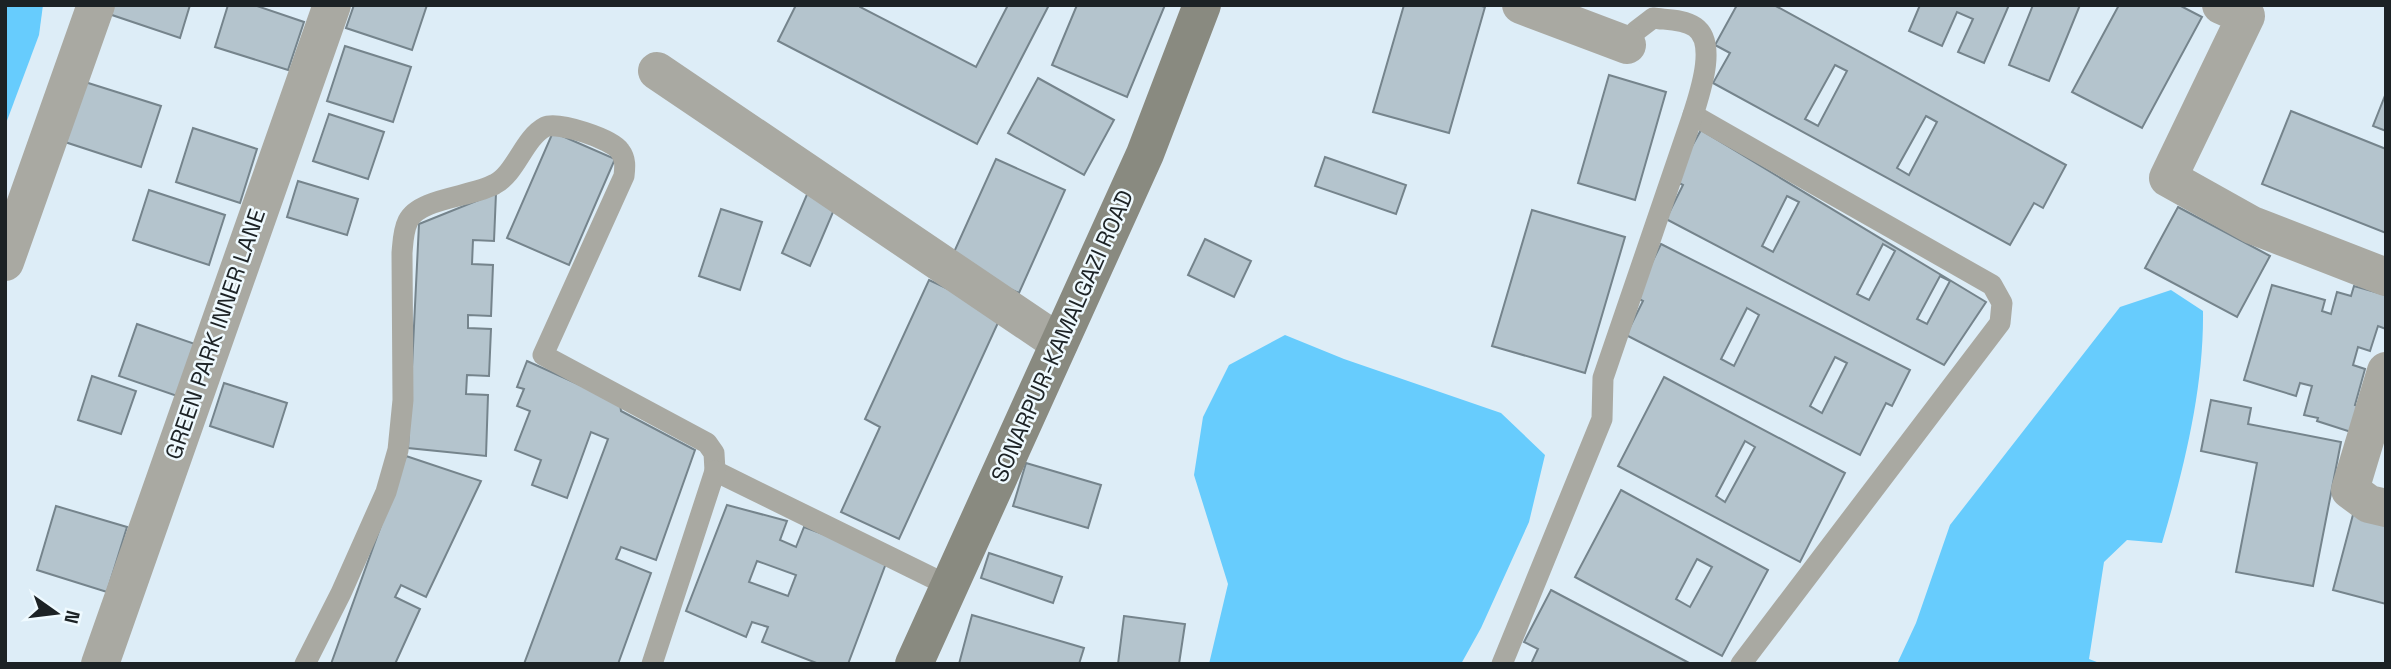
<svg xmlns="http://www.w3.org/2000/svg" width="2391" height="669" font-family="'Space Grotesk',sans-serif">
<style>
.water{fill:#67ccfd}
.building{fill:#b4c4cd;stroke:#75848c;stroke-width:2;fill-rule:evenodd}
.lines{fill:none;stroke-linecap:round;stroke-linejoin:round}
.lane{stroke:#a9a9a2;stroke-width:21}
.street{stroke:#a9a9a2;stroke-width:38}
.secondary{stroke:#898a80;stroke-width:38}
.labels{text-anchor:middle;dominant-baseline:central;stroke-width:5;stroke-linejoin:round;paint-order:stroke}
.street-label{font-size:23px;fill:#1c2225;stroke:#effaff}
</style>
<rect width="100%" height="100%" fill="#ddedf7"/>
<!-- water -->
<g class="water">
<polygon points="5,5 43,5 39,35 5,126"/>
<path d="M2171 290 2203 311C2204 388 2184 469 2162 543L2127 540 2104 562 2089 659 2102 664H1897L1916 623 1950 525 2120 307Z"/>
<polygon points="1285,335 1344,359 1501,413 1545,455 1529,522 1481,628 1461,664 1209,664 1228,584 1194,475 1203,417 1229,365"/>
</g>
<!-- building -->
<g class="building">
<polygon points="112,5 190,5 180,38 109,14"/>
<polygon points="228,5 254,5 304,22 288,70 215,47"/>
<polygon points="354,5 427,5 412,50 346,28"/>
<polygon points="796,5 860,5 860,7 976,67 1008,5 1049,5 977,144 778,41"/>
<polygon points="1077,5 1165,5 1127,97 1052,65"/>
<polygon points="1404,5 1478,5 1485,7 1449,133 1373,112"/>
<path d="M1737 5H1774L2066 165 2043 208 2034 203 2010 245 1713 83 1730 53 1715 45ZM1835 65 1847 71 1818 126 1805 119ZM1926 116 1937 122 1909 175 1897 168Z"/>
<polygon points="1920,5 2009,5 1984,63 1958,52 1973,19 1957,12 1942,46 1909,31"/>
<polygon points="2033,5 2080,5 2049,81 2009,65"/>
<polygon points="2119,5 2179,5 2202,17 2142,128 2072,92"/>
<polygon points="345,46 411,67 393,122 327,101"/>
<polygon points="1609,75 1666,92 1635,200 1578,183"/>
<polygon points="1038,78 1114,120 1084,175 1008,133"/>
<polygon points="85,82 161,106 141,167 65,142"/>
<polygon points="2386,93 2386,131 2373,126"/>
<polygon points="2291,111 2386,149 2386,233 2262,184"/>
<polygon points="329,114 384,132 368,179 313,161"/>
<polygon points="193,128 257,149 240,203 176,182"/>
<path d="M1701 130 1986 302 1944 365 1666 219 1683 185 1673 180ZM1787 196 1799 202 1773 252 1762 246ZM1883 244 1895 251 1869 300 1857 294ZM1940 276 1950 281 1927 324 1917 319Z"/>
<polygon points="553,132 615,159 569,265 507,238"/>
<polygon points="1325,157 1406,185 1396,214 1315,186"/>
<polygon points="996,159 1065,190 1019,293 950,261"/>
<polygon points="298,181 358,199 347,235 287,217"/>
<polygon points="811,185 839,198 810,266 782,253"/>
<polygon points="149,190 225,215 209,265 133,240"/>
<polygon points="496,193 494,241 473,240 472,264 493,265 491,316 468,315 468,328 491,329 489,376 467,375 466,394 488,395 486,456 408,448 419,224"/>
<polygon points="2178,207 2270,256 2237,317 2145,268"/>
<polygon points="721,209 762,222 740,290 699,276"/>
<polygon points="1532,210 1625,237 1585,373 1492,346"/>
<polygon points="1205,239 1251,261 1234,297 1188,275"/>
<path d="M1661 244 1910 370 1892 406 1886 403 1860 455 1626 335 1643 301 1635 297ZM1747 308 1759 315 1734 366 1721 359ZM1835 357 1847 363 1822 413 1810 406Z"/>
<polygon points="929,280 1002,314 899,539 841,512 880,427 865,419"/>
<polygon points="2272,285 2325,300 2322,311 2331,314 2337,292 2351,296 2354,286 2386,295 2386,329 2378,326 2370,351 2358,347 2353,365 2365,369 2355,405 2359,406 2351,432 2317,421 2318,418 2304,415 2312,386 2300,383 2296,396 2244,380"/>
<polygon points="137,324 198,345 180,397 119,376"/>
<polygon points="527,361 620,403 621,411 695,450 656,560 621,547 616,559 651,573 618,664 524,664 608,439 591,432 567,498 532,485 541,460 515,450 530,411 517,406 524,389 517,387"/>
<polygon points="92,376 136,391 121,434 78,420"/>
<path d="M1664 377 1845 473 1800 562 1618 466ZM1745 441 1755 447 1725 502 1716 496Z"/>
<polygon points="224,383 287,403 273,447 210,426"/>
<polygon points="2211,400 2251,408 2248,424 2341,442 2313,586 2236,572 2257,463 2201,451"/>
<polygon points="406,456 481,481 426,597 401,585 395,597 420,609 395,664 331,664"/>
<polygon points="1026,463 1101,485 1088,528 1013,506"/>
<path d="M1621 490 1768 570 1722 656 1575 577ZM1697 559 1712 567 1690 607 1676 599Z"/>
<path d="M727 505 787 521 780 540 796 547 804 527 888 558 848 664H819L762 642 768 627 752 622 746 637 686 611ZM757 561 796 575 788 596 749 582Z"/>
<polygon points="56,506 127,527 107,592 37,570"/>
<polygon points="2355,507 2386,516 2386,604 2333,590"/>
<polygon points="989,553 1062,577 1053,603 981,578"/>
<polygon points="1551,590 1691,664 1531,664 1538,649 1524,642"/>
<polygon points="972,615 1084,648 1079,664 959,664"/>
<polygon points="1124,616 1185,624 1179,664 1118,664"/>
</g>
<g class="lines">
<!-- lane -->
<g class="lane">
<polyline points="1693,115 1992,285 2002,303 2000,323 1741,664"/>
<path d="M305 664 341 593 386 492 398 450 403 400 402 253C403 242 403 231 408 221 419 198 472 197 495 184 516 173 524 138 545 127 558 121 612 139 620 151 626 159 625 167 624 176L543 355 707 443 714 453 715 471 949 586"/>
<polyline points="652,664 715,471"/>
<path d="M1502 664 1602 419 1603 378 1693 115C1699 95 1718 43 1695 27 1683 19 1667 20 1653 18L1636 31 1627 45"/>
</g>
<!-- street -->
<g class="street">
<polyline points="1521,5 1627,45"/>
<polyline points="2221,5 2246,16 2168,178 2252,225 2386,277"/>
<polyline points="657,71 1059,343"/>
<polyline points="5,262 96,5"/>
<polyline points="2386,371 2350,490 2369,504 2386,508"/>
<polyline points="100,664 332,5"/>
</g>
<!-- secondary -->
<polyline class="secondary" points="914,664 1145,154 1202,5"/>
</g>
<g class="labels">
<!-- street labels -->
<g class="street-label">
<text transform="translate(215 334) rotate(-71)">GREEN PARK INNER LANE</text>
<text transform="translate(1062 336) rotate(-66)">SONARPUR-KAMALGAZI ROAD</text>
</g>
</g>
<!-- border -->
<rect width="2391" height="669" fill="none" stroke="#1c2225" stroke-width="14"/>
<!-- north arrow -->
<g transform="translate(56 613) rotate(104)" stroke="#effaff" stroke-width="5" paint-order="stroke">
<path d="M0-5L12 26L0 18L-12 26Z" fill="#1c2225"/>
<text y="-10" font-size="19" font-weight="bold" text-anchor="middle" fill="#1c2225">N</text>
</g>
</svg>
